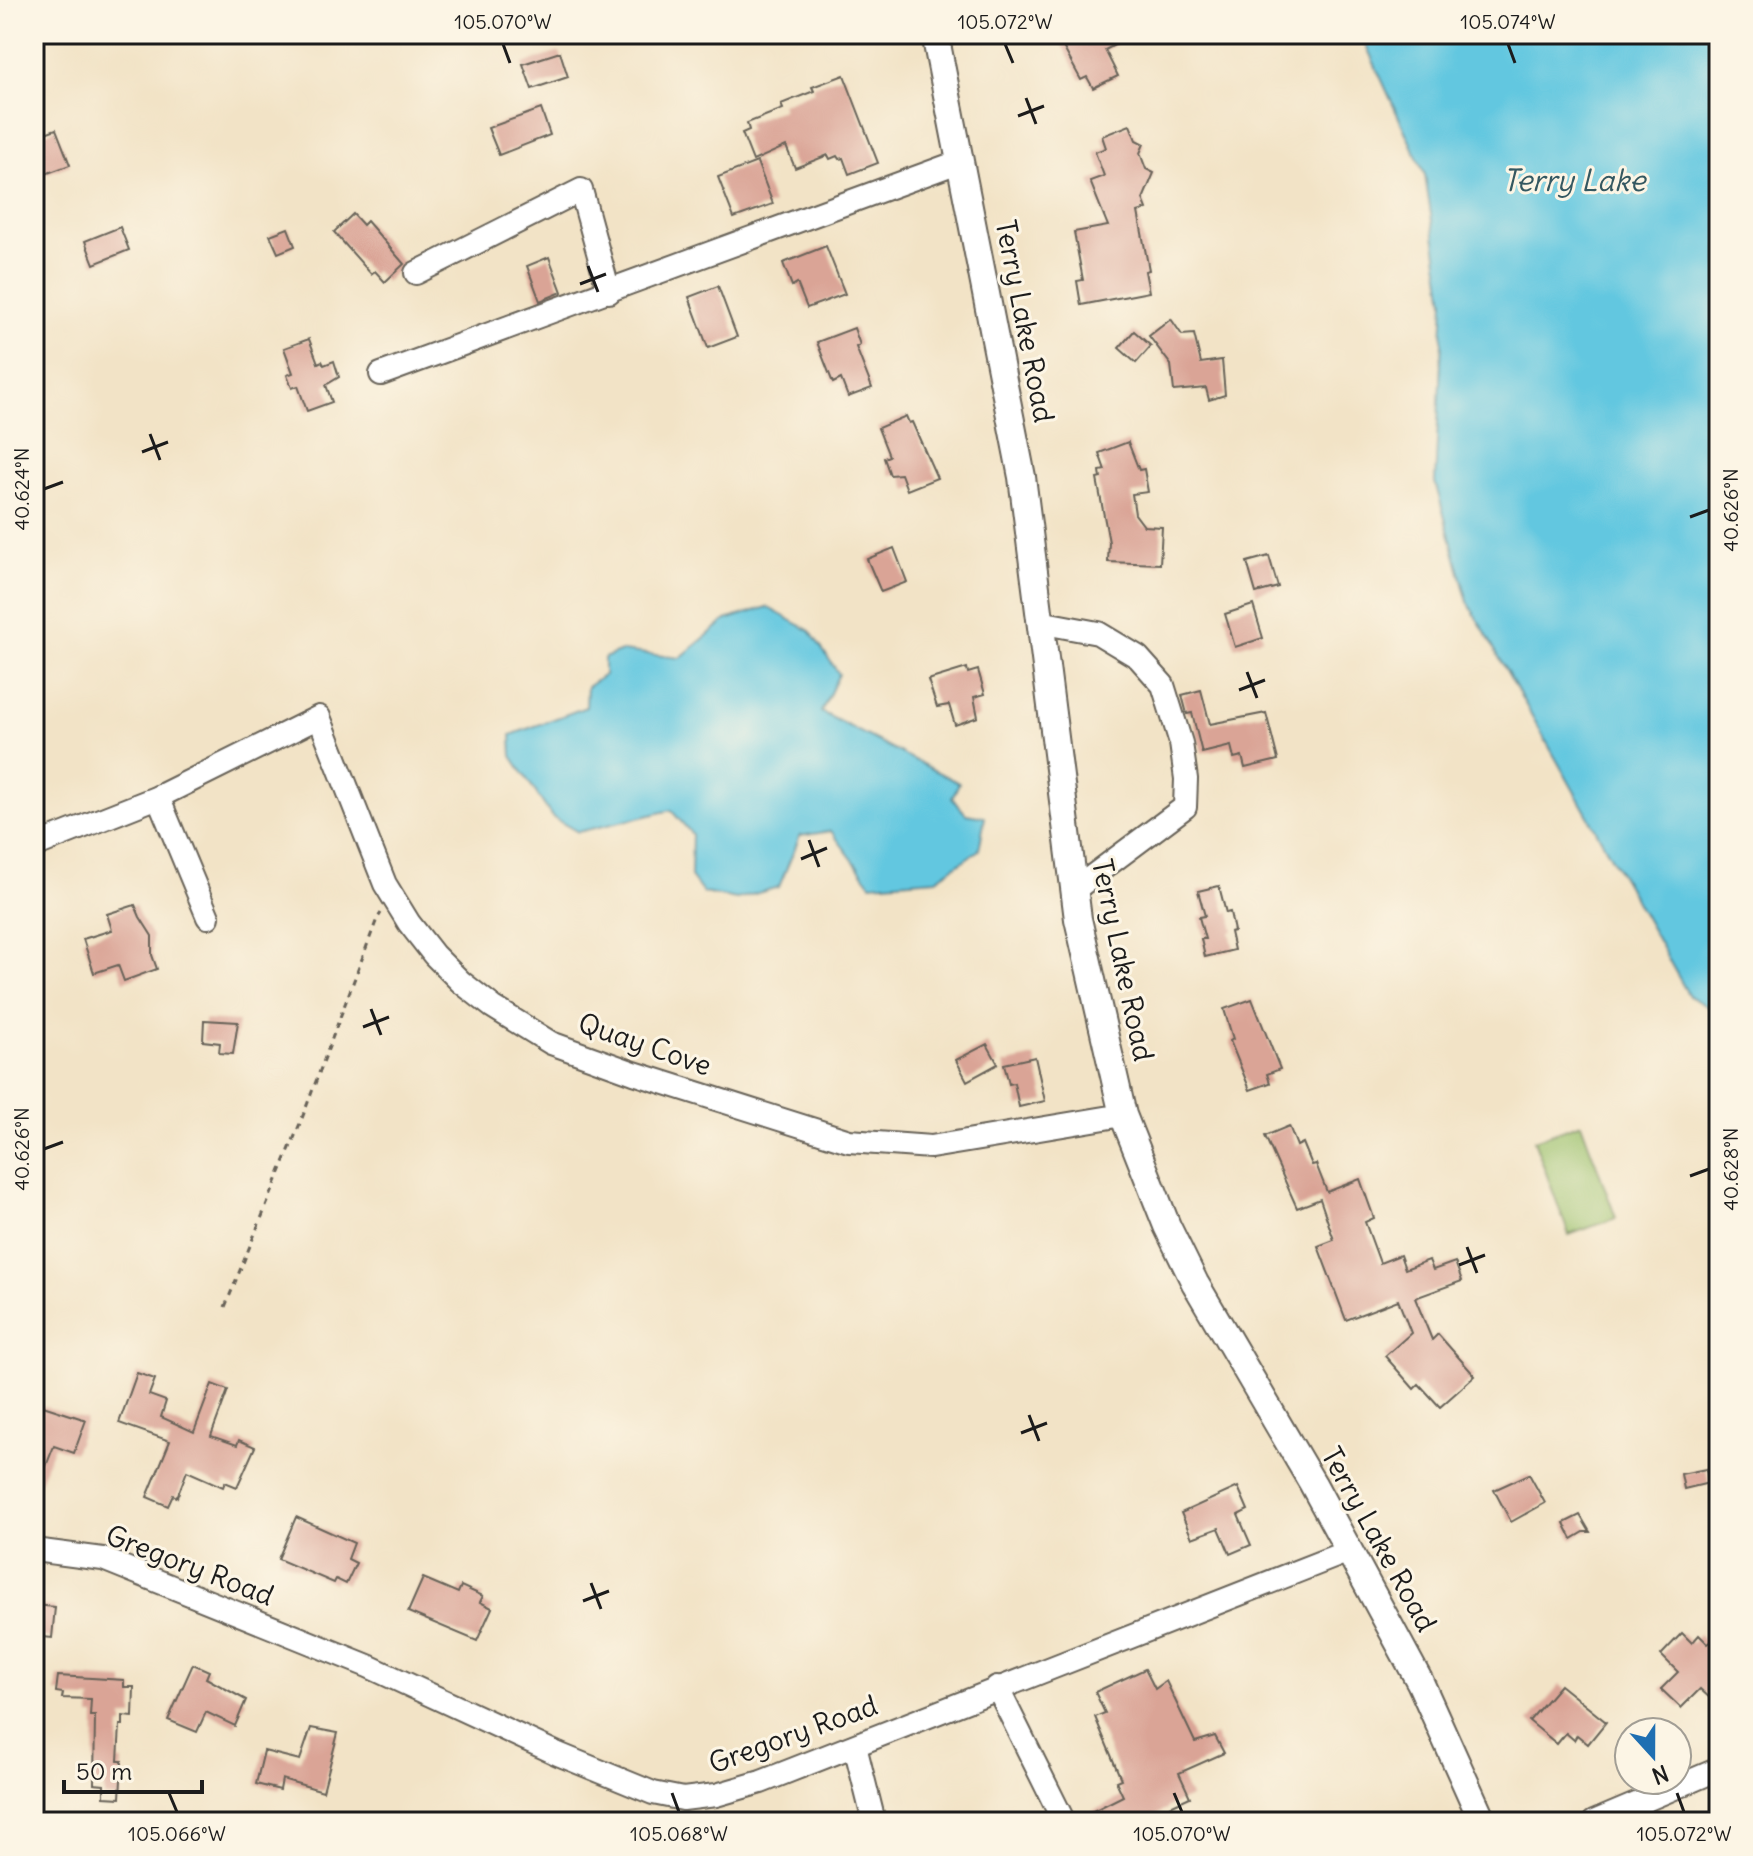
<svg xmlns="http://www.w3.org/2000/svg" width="1753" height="1856" font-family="Delius,sans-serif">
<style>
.green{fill:#9ac06b;stroke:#5b6e44;stroke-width:2}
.water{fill:#62c7e0;stroke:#3f727e;stroke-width:2}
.building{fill:#daa496}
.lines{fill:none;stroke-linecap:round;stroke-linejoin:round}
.minor-casing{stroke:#676258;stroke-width:26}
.major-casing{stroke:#676258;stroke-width:30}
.path{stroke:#676258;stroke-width:3;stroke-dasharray:6 6;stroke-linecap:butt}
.minor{stroke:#fff;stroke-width:22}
.major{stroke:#fff;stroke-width:26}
.ticks{fill:none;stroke:#1c1c1c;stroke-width:3}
.labels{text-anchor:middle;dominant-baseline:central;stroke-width:6;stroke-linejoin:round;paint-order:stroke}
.street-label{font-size:28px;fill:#1c1c1c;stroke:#fcf5e5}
.water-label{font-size:30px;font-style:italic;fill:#345861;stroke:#fcf5e5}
.neatline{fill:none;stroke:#1c1c1c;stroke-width:3}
.ticks-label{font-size:20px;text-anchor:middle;fill:#1c1c1c}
</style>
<rect width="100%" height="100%" fill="#fcf5e5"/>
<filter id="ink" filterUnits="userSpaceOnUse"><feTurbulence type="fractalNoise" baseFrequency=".0125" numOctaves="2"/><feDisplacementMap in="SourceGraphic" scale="16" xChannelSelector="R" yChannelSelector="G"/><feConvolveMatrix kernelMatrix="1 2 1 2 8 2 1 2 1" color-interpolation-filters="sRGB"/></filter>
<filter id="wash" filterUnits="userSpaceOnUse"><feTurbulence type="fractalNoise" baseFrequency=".006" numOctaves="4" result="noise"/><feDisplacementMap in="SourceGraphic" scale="32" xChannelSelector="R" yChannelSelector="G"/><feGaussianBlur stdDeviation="1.8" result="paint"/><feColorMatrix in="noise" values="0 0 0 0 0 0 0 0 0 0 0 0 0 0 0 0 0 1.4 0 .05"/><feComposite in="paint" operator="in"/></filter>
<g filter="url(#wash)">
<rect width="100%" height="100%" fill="#f2e3c6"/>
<!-- green -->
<polygon class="green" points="1581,1123 1616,1218 1569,1235 1534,1140"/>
<!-- water -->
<g class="water">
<polygon points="1361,34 1719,34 1719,1013 1689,996 1468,602 1435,482 1444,301 1425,175"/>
<polygon points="767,607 810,631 839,674 821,712 959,783 952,798 966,814 985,817 979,850 936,879 871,884 831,831 800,836 779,887 737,899 703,893 691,877 692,834 671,810 578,832 552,817 512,756 511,735 586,707 587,687 604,675 604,658 622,651 680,658 726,620"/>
</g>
<g id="blocks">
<!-- building -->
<g class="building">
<polygon points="1056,34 1135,34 1105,50 1118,76 1093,88 1087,77 1081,80"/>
<polygon points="560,52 568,77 532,89 523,64"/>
<polygon points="844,75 878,163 849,174 843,158 839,159 837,156 830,159 828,155 795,168 786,146 753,161 742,133 749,130 747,123 783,109 781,104 814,91 812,87"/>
<polygon points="541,109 550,135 499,155 488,128"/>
<polygon points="1130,125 1136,140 1144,144 1140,153 1146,169 1154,173 1143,199 1147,209 1138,212 1149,270 1145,271 1149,292 1081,305 1077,281 1083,280 1074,232 1108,226 1090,181 1104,176 1095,152 1106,148 1102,136"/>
<polygon points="56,129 70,165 34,178 34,137"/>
<polygon points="757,162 773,204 734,218 718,177"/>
<polygon points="353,214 363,225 367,221 404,264 385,282 375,271 371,274 334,232"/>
<polygon points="120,227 129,250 94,264 85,241"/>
<polygon points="288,228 295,246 278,253 270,235"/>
<polygon points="826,246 845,294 807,308 797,283 792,286 783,263"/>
<polygon points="549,257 562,292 540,301 527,266"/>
<polygon points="718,286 737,337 708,348 689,297"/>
<polygon points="1171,319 1182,335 1194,334 1201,363 1222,360 1225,395 1209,400 1206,388 1174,391 1171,365 1149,336"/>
<polygon points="854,328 860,345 856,347 872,388 848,397 841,379 833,383 817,342"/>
<polygon points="1134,331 1151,346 1136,363 1119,348"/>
<polygon points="309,339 318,363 322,361 324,365 334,361 339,377 326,385 332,402 307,411 298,386 292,388 287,375 293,373 284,348"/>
<polygon points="906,416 909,423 912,422 937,478 907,490 901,474 890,475 884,458 889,456 878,428"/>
<polygon points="1128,442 1139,470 1144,469 1148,492 1132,494 1135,514 1144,526 1162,527 1160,564 1108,562 1109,542 1097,479 1101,478 1100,471 1105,470 1099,453"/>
<polygon points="894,548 907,582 881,592 867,559"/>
<polygon points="1269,556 1278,587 1256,593 1247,562"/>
<polygon points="1253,605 1263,638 1235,647 1225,614"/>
<polygon points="967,668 968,673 978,670 985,694 974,697 978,717 955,725 949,705 937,707 928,680"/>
<polygon points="1201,690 1210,724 1266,713 1278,760 1245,768 1242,756 1234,758 1231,746 1202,753 1192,713 1187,714 1182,695"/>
<polygon points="1219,886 1226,913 1230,912 1234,931 1230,932 1234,950 1205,957 1201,939 1205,939 1199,917 1205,916 1198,891"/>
<polygon points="135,905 140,917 152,936 152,955 157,969 124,981 118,965 94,973 83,939 112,930 107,914"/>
<polygon points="1252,999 1280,1069 1267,1074 1270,1083 1250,1090 1230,1041 1233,1039 1224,1009"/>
<polygon points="204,1020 238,1022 233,1054 219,1053 220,1043 203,1041"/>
<polygon points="987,1044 998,1064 967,1081 956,1060"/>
<polygon points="1035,1057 1045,1101 1019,1107 1014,1083 1009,1084 1004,1064"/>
<polygon points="1289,1126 1297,1146 1303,1143 1312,1165 1316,1164 1327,1192 1360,1179 1374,1218 1365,1222 1380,1263 1400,1255 1405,1269 1429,1260 1433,1270 1455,1262 1462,1281 1415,1298 1432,1340 1438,1334 1475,1376 1440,1407 1419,1384 1414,1389 1385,1356 1411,1333 1398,1300 1346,1320 1318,1246 1334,1240 1320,1199 1297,1208 1265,1136"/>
<polygon points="137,1373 155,1379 149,1395 166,1401 161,1417 194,1432 212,1384 228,1390 211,1436 237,1445 239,1440 255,1447 237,1487 225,1482 223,1487 187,1471 177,1497 173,1495 168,1506 147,1497 170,1441 119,1423"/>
<polygon points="40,1405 86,1420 74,1453 54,1446 36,1491 34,1491 34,1423"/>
<polygon points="1706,1469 1709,1483 1684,1489 1681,1474"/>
<polygon points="1529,1474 1545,1503 1511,1522 1494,1490"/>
<polygon points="1238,1487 1248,1510 1238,1515 1251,1545 1230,1554 1219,1528 1192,1538 1181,1513"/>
<polygon points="1580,1515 1590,1532 1584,1532 1572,1539 1564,1523"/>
<polygon points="296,1517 354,1543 348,1559 356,1563 346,1584 336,1579 334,1583 278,1559"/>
<polygon points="423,1578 458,1593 461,1586 483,1596 480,1602 492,1608 477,1641 408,1612"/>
<polygon points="34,1605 55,1607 52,1638 34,1636"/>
<polygon points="1682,1633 1692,1643 1699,1635 1708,1644 1712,1641 1719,1648 1719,1689 1710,1698 1700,1689 1681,1708 1661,1689 1678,1672 1661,1655"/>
<polygon points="193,1664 209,1671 206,1678 246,1700 235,1726 206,1712 197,1732 168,1720"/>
<polygon points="1145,1669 1155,1689 1166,1681 1195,1742 1215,1736 1224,1753 1179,1773 1190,1797 1166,1808 1166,1810 1140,1822 1078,1822 1077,1819 1123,1796 1116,1781 1121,1779 1095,1717 1105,1713 1095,1692"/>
<polygon points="58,1676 124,1680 124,1687 134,1687 133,1717 123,1716 123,1725 120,1725 118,1761 122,1761 120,1798 104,1797 104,1785 94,1784 95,1716 90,1716 91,1699 62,1698 63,1693 56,1692"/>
<polygon points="1560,1685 1606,1722 1588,1744 1577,1735 1574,1740 1566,1733 1557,1744 1529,1721"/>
<polygon points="311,1728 338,1733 323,1791 282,1779 280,1790 256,1784 264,1751 300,1760"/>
</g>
</g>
</g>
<g filter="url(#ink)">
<use href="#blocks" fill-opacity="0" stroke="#676258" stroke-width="2"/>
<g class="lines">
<defs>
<g id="minor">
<polyline points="416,273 581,190 609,292"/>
<polyline points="381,374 961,161"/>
<polyline points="1039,622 1098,633 1138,657 1163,685 1181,743 1186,779 1185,807 1074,890"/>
<polyline points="158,797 208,917"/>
<polyline points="34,846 158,797 319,717 385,884 409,923 434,955 461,982 493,1007 551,1043 634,1073 849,1141 931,1147 1123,1115"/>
<polyline points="34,1550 103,1559 368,1666 558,1754 653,1793 683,1799 716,1795 761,1782 1349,1551"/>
<polyline points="997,1687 1064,1822"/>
<polyline points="855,1746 874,1822"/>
<polyline points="1594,1822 1719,1769"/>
</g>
<polyline id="major" points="935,34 1022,477 1078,919 1123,1115 1167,1226 1195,1283 1313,1484 1420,1682 1483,1822"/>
</defs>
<!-- minor casing -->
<use href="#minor" class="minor-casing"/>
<!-- major casing -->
<use href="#major" class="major-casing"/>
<!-- path -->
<polyline class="path" points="225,1307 301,1121 377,919 381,913"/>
<!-- minor -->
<use href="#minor" class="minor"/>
<!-- major -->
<use href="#major" class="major"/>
</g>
</g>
<!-- ticks -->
<path class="ticks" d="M503 44 510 63M1005 44 1013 63M1508 44 1515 63M1026 98 1036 124M1018 116 1044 106M588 266 598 292M580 284 606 274M150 434 160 460M142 452 168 442M44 489 63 482M1690 517 1709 510M1247 672 1257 698M1239 690 1265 680M809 840 819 867M801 859 827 848M371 1009 381 1035M363 1027 389 1017M44 1149 63 1142M1690 1176 1709 1169M1467 1247 1477 1273M1459 1265 1485 1255M1029 1415 1039 1441M1021 1433 1047 1423M591 1583 601 1609M583 1601 609 1591M169 1793 177 1812M672 1793 679 1812M1174 1793 1182 1812M1677 1793 1684 1812"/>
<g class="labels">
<!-- street labels -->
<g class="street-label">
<text transform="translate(1025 321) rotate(79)">Terry Lake Road</text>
<text transform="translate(1123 960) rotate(78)">Terry Lake Road</text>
<text transform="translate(645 1044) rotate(19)">Quay Cove</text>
<text transform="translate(1379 1539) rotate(61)">Terry Lake Road</text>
<text transform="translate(190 1565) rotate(21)">Gregory Road</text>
<text transform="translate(793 1734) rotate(-20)">Gregory Road</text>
</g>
<!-- water labels -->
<g class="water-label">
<text x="1574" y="180">Terry Lake</text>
</g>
</g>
<!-- margin -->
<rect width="1753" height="1856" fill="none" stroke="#fcf5e5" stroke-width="88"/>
<!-- north arrow -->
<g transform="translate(1653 1756) rotate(159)"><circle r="38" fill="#fcf5e5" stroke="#a29e95" stroke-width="2"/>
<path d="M0-6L14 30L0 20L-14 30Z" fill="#1f6fb2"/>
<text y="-12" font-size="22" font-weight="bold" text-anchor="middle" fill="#1c1c1c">N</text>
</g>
<!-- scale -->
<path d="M64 1780v12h138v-12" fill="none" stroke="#1c1c1c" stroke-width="4"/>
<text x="76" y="1780" font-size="24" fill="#1c1c1c" stroke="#fcf5e5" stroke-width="6" paint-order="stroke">50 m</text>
<rect x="44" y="44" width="1665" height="1768" class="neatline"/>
<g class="ticks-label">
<text x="503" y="29">105.070°W</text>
<text x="1005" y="29">105.072°W</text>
<text x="1508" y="29">105.074°W</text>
<text transform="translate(22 489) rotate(-90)" y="7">40.624°N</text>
<text transform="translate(1731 510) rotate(-90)" y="7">40.626°N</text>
<text transform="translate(22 1149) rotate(-90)" y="7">40.626°N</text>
<text transform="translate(1731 1169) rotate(-90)" y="7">40.628°N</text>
<text x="177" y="1841">105.066°W</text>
<text x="679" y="1841">105.068°W</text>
<text x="1182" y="1841">105.070°W</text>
<text x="1684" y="1841">105.072°W</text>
</g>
</svg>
